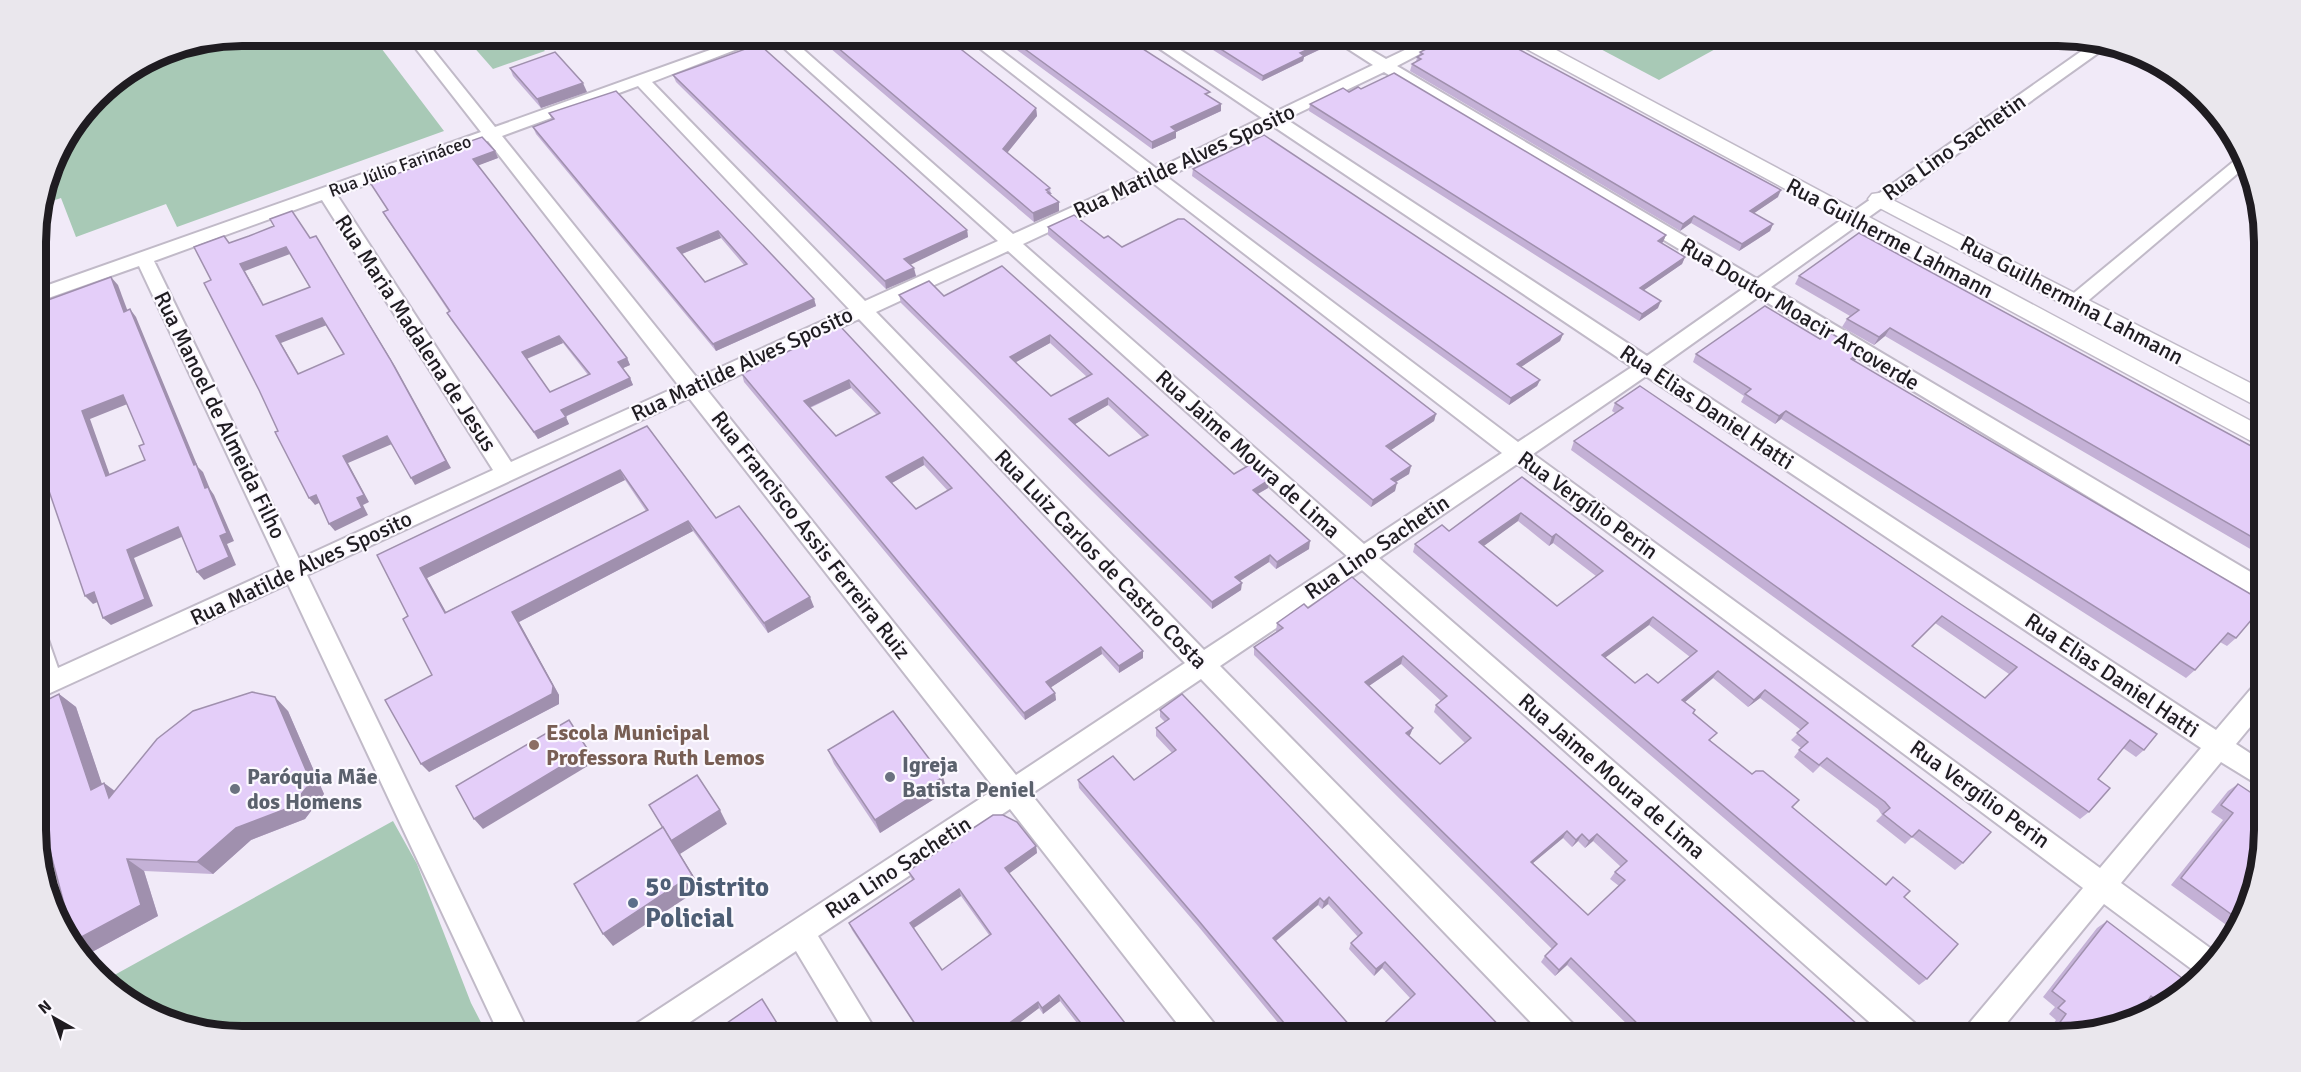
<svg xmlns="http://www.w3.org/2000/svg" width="2301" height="1072" font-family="Signika,sans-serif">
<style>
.green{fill:#a8c9b6}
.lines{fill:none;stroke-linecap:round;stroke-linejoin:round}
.minor-casing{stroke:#c1bac8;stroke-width:4}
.tertiary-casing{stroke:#c1bac8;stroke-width:3}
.minor{fill:#fff;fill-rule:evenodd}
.tertiary{fill:#fff;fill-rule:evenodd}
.wall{fill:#c4b1d6;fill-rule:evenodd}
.shaded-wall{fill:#a090ae}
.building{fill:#e4cef9;stroke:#a090ae;stroke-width:1.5;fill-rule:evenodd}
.education-dot{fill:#8d6e63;stroke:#fcf9ff;stroke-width:2}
.worship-dot{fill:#6b7280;stroke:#fcf9ff;stroke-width:2}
.service-dot{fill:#5c6f8a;stroke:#fcf9ff;stroke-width:2}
.labels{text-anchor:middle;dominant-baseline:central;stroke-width:4.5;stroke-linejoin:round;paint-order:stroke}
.far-street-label{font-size:18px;fill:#1f1c21;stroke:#fcf9ff}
.street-label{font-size:22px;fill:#1f1c21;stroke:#fcf9ff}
.education-label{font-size:22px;font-weight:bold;fill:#785e54;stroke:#fcf9ff;text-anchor:start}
.worship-label{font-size:22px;font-weight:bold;fill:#5b616d;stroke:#fcf9ff;text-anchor:start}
.near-service-label{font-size:27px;font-weight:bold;fill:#4e5e75;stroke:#fcf9ff;text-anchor:start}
.rim{fill:none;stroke:#1f1c21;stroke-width:8}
</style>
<rect width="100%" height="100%" fill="#f1eaf8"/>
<!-- green -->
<g class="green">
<polygon points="242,36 372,36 444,131 177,227 166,204 76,237 61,198 43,204 57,151 106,87 164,52"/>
<polygon points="464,36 531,36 545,51 493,69"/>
<polygon points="1576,36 1739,36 1659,80"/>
<polygon points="393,821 417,864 471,1003 488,1036 242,1036 163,1020 109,978"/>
</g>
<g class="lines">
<defs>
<g id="minor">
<path d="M406 36H422L495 127 749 36H788L1013 234 1143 175 964 36H982L1157 169 1262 118 1141 36H1159L1275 112 1373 65 1328 36H1347L1386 59 1434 36H1454L1397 66 1757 279 2093 43 2108 46 1771 287 2264 580V600L2256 598 1758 297 1661 366 2216 730 2256 683 2265 680V709L2236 744 2265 763V789L2221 762 2121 883 2221 956 2201 976 2104 904 1996 1036H1962L1967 1026 2083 888 1517 464 1379 558 1918 1026 1923 1036H1885L1362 570 1220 666 1575 1026 1580 1036H1544L1201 679 1031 794 1216 1026 1221 1036H1187L1010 809 818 936 879 1036H847L796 951 669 1036H628L633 1026 995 789 689 398 307 575 530 1036H500L288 584 37 699V628L45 631 58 668 280 567 139 266 37 302V289L481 132ZM771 36 774 39 998 241 865 301 652 82ZM1384 72 1744 288 1647 356 1286 119ZM638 86 849 309 697 378 502 136ZM1273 126 1632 367 1518 442 1167 177ZM488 141 679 386 511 462 337 195ZM1153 183 1502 453 1364 544 1023 244ZM322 200 493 470 299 559 154 261ZM1008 251 1347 556 1204 650 876 312ZM859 319 1185 663 1016 775 707 390ZM1646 376 2201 748 2100 868 1533 454Z"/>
<polygon points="2239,157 2244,168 2083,305 2069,305 2066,301 2069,297"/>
</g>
<g id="tertiary">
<polygon points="1507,36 1530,36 2264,428 2264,448 1510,40"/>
<polygon points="1879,193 2264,390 2264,410 1872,204 1868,199 1872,194"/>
</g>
</defs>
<!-- minor casing -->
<use href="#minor" class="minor-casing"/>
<!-- tertiary casing -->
<use href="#tertiary" class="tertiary-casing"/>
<!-- minor -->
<use href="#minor" class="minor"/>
<!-- tertiary -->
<use href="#tertiary" class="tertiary"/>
</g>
<!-- wall -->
<g class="wall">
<polygon points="588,36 632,36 599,48"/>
<polygon points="638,36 676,36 648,46"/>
<polygon points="816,36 944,36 1036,108 1037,116 1007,153 1050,188 1051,196 1059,211 1034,222"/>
<polygon points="998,36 1123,36 1209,96 1221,111 1176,132 1176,138 1152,149"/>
<polygon points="1191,36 1310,36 1321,49 1304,57 1303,61 1262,81"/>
<polygon points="1420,52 1778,197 1754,213 1773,224 1770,231 1739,251 1691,223 1680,231 1410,71 1412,64 1416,62 1417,57 1419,56"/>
<polygon points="510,68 587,92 541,108 513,76"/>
<polygon points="673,75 967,230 968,237 910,264 916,276 886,289 676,82"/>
<path d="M616 91 814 299 816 306 716 351 536 134 533 127 552 120 549 113ZM721 238 744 265 705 282 682 254Z"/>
<polygon points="1349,92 1666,235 1663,242 1662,243 1685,257 1682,264 1644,290 1658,308 1639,321 1309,111 1310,104"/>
<path d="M495 151 498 158 478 165 627 358 630 365 623 368 630 378 633 385 565 417 569 424 538 439 451 320 447 313 449 312 387 219 383 212 388 210 371 184 414 168 411 162ZM563 343 588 375 550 392 527 359Z"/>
<polygon points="1193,169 1563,334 1560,341 1521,367 1540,380 1537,386 1509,405 1192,176"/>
<polygon points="1048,227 1104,238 1436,414 1434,421 1391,450 1411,466 1409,474 1396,482 1395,491 1371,507 1048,235"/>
<path d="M1002 266 1234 474 1268 488 1258 494 1309 549 1276 569 1269 562 1240 581 1241 590 1212 609 901 303 899 295 944 296ZM1050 343 1087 377 1051 396 1015 362ZM1108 405 1143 438 1109 456 1075 424Z"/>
<polygon points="1799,276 2264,453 2264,557 1885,336 1874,345 1842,327 1847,319 1850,316 1795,284"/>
<path d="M840 326 1143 651V658L1119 673 1102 654 1051 687 1055 693 1056 700 1025 720 744 382 742 374ZM851 388 877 415 836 436 810 408ZM924 465 948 491 916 509 892 483Z"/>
<polygon points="1820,339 1861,351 1855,361 2236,638 2227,646 2220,642 2195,670 2186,678 1781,419 1775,424 1741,402 1744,396 1693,362 1696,354"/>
<path d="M1640 386 2144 750 2136 757 2123 748 2098 779 2089 812 2080 819 1571 450 1574 441 1615 413 1612 411 1615 403ZM1935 623 2009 674 1985 698 1912 647Z"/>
<path d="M647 426 716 518 814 607 768 633 693 531 519 622 559 695V704L429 772 432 675 408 616 377 555ZM625 480 646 511 446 612 427 578Z"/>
<path d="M1522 477 1991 832 1963 863 1955 870 1912 837 1905 844 1876 821 1882 815 1878 809 1820 766 1813 773 1794 757 1801 748 1791 740 1801 730 1760 698 1748 707 1713 678 1685 702 1711 741 1885 884 1893 877 1904 897 1927 979 1919 985 1413 552 1415 544 1449 531ZM1518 521 1549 546 1553 543 1596 576 1557 606 1483 546ZM1649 625 1690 657 1658 683H1635L1605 658Z"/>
<path d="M1352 577 1863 1036H1639L1567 965 1555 976 1541 962 1545 956 1552 949 1254 655V647L1277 632 1276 631 1277 623 1308 608ZM1401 664 1441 701 1436 705 1434 712 1465 743 1440 764 1409 736 1413 728 1369 686ZM1563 838 1572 847 1578 841 1585 848 1593 841 1621 867 1615 872 1610 879 1619 886 1588 915 1533 863Z"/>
<polygon points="59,694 76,707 102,785 104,783 115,791 288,711 324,794 305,819 251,840 213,874 144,871 158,916 92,952"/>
<polygon points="1160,710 1509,1036 1410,998 1382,968 1374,976 1349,949 1351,943 1358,937 1328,904 1322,909 1318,905 1276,941 1359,1036 1289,1036 1198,926 1079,788 1078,780 1134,780 1172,753 1156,736 1156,728 1165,722 1160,717"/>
<polygon points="828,750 947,791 880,833 834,764"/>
<polygon points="2238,784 2249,909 2236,932 2171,885 2223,820 2211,812 2228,791"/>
<path d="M1036 846 1037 853 1009 873 1135 1036H1087L1060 1001 1043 1014 1039 1008 1003 1035 1004 1036H922L852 930 849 923 912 880 908 871ZM961 896 989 935 942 970 914 928Z"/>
<polygon points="2107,921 2174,1001 2150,1009 2144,1005 2072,1036 2045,1036 2056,1020 2049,1014 2055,1007 2043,997 2097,928"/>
</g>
<!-- shaded-wall -->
<g class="shaded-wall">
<polygon points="598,36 632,36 599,48 595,37"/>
<polygon points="645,36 676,36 648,46"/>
<polygon points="1322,43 1321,49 1304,57 1303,61 1262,81 1263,76 1300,53"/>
<polygon points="583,83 587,92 541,108 537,99"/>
<polygon points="1221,104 1221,111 1176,132 1176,138 1152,149 1152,142 1171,127"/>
<polygon points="1036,108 1037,116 1003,158 1003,149"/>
<polygon points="495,151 498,158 477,166 473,159"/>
<polygon points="1781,190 1778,197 1747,218 1750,211"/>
<polygon points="1059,202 1059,211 1034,222 1033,213"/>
<polygon points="1694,216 1691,223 1680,231 1683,224"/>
<polygon points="1773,224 1770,231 1739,251 1742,244"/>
<polygon points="967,230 968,237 906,267 904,259"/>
<polygon points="718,231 721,238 679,255 677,248"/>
<polygon points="1666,235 1663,242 1655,248 1658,241"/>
<polygon points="316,236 395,366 451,468 415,485 411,478"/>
<polygon points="286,247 290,254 245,271 268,312 240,264"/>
<polygon points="1685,257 1682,264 1637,295 1640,288"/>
<polygon points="914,268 916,276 886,289 885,281"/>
<polygon points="111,277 118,285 131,320 124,312"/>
<polygon points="814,299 816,306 716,351 713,344"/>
<polygon points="1661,301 1658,308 1639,321 1642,314"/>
<polygon points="130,309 136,317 198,467 203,472 210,489 214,495 234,541 227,544 236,565 204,580 197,572 220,536 205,488 194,465"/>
<polygon points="322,318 327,325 281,343 303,381 276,336"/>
<polygon points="1890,328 1885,336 1874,345 1879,337"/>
<polygon points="1563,334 1560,341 1515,371 1517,364"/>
<polygon points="1050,335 1050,343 1011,365 1010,357"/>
<polygon points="559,336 563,343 526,359 522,352"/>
<polygon points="1861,351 1856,359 1846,367 1851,359"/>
<polygon points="627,358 630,365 621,369 618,362"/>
<polygon points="630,378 633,385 564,417 561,410"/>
<polygon points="849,380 851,388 806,409 804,401"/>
<polygon points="1540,380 1537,386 1509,405 1511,398"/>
<polygon points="123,395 130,403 90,419 113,484 106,476 82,411"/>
<polygon points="1108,398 1108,405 1070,427 1069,419"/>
<polygon points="1786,411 1781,419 1775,424 1779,416"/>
<polygon points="1436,414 1434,421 1385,454 1386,446"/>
<polygon points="566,417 569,424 538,439 534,432"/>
<polygon points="387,436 392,444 348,463 369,502 363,505 368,515 335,531 329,524 357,498 343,456"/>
<polygon points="923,457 924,465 888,485 886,477"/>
<polygon points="1411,466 1409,474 1389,486 1391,479"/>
<polygon points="620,470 625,480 427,578 452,623 445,613 420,568"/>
<polygon points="1269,480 1268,488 1252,497 1253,490"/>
<polygon points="1397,483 1395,491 1371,507 1373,500"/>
<polygon points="316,495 321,502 315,505 309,498"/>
<polygon points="1521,513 1518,521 1477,551 1479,542"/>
<polygon points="688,521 693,531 519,622 559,695 559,704 429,772 421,764 512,612"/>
<polygon points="178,527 186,535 134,558 153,606 111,625 103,618 127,550"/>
<polygon points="1556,534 1553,543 1549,546 1552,537"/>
<polygon points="1310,541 1309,549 1276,569 1277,562"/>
<polygon points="1270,555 1269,562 1235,584 1235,577"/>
<polygon points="1242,583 1241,590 1212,609 1212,602"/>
<polygon points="94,592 102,600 93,604 85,596"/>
<polygon points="810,597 814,607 768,633 764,623"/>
<polygon points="1653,617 1649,625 1598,663 1602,655"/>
<polygon points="1101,647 1102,654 1047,690 1046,682"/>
<polygon points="1143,651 1143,658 1119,673 1119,666"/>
<polygon points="1403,656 1401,664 1363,690 1365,682"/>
<polygon points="1718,671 1713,678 1678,708 1682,700"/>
<polygon points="1765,690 1760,698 1748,707 1754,700"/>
<polygon points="1055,693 1056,700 1025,720 1024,713"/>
<polygon points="59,694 76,707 108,802 91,790"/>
<polygon points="275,697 288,711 324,794 305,819 251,840 213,874 197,862"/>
<polygon points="569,720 596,761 483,829 474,819"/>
<polygon points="1413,728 1410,735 1404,741 1406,733"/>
<polygon points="943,777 947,791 880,833 875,820"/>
<polygon points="104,783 121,796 109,798"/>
<polygon points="720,810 727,824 680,854 701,888 613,946 603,934 663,827"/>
<polygon points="1567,831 1563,838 1527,868 1531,862"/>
<polygon points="1582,834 1578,841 1572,847 1576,840"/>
<polygon points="1597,834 1593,841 1585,848 1589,841"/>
<polygon points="1036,846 1037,853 1007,875 1005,868"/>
<polygon points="127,859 144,871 158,916 92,952 74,941"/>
<polygon points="959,889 961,896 912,929 910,923"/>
<polygon points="1329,897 1328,904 1322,909 1324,902"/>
<polygon points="1320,898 1318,905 1272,944 1273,938"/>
<polygon points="1571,958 1567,965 1555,976 1559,970"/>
<polygon points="1385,962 1382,968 1374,976 1376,969"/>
<polygon points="1059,995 1060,1001 1043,1014 1042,1008"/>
<polygon points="1038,1002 1039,1008 1002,1036 1000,1030"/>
</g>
<!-- building -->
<g class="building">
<polygon points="824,36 944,36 1036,108 1003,149 1050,188 1046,190 1050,193 1048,193 1059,202 1033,213"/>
<polygon points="1007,36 1123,36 1210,92 1205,94 1221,104 1171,127 1176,131 1152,142"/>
<polygon points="1200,36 1310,36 1322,43 1300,53 1304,56 1263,76"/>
<polygon points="1452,36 1494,36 1781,190 1750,211 1773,224 1742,244 1694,216 1683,224 1412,64 1421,59 1417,57 1423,54 1420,52"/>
<polygon points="759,44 967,230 904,259 914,268 885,281 673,75"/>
<polygon points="555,52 583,83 537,99 510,68"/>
<polygon points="1394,73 1666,235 1658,241 1685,257 1640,288 1661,301 1642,314 1310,104 1343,88 1349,92 1358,87 1361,89"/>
<path d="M616 91 814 299 713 344 533 127 554 119 549 113ZM718 231 747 264 705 282 677 248Z"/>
<polygon points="1264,135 1563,334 1517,364 1540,380 1511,398 1193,169"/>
<path d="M482 137 495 151 473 159 627 358 618 362 630 378 561 410 566 417 534 432 447 313 450 311 383 212 388 210 371 184 415 167 411 162ZM559 336 590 374 550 392 522 352Z"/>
<path d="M292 211 310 238 316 236 390 359 446 461 411 478 387 436 343 456 364 495 357 498 362 508 329 524 316 495 309 498 275 432 278 431 259 390 204 283 211 280 194 247 224 236 229 243 249 236 274 226 270 219ZM286 247 310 287 263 305 240 264ZM322 318 344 354 298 374 276 336Z"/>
<polygon points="1074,215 1104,238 1108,236 1122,247 1178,219 1184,219 1436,414 1386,446 1411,466 1391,479 1397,483 1373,500 1048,227"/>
<polygon points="1859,233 2264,453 2264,544 1890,328 1879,337 1847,319 1859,310 1799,276"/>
<path d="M1002 266 1234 474 1251 464 1269 480 1253 490 1310 541 1277 562 1270 555 1235 577 1242 583 1212 602 899 295 929 281 944 296ZM1050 335 1092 374 1051 396 1010 357ZM1108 398 1148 435 1109 456 1069 419Z"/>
<path d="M111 277 124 312 130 309 194 465 196 464 205 488 208 487 227 533 220 536 229 557 197 572 178 527 127 550 145 599 103 618 94 592 85 596 37 456V304ZM123 395 144 444 139 446 145 460 106 476 82 411Z"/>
<polygon points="1765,306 1820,339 1829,332 1861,351 1851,359 2264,602 2264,605 2236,638 2228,633 2195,670 1786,411 1779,416 1745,394 1751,389 1696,354"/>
<path d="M840 326 1143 651 1119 666 1101 647 1046 682 1055 693 1024 713 742 374ZM849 380 880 413 836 436 804 401ZM923 457 952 488 916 509 886 477Z"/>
<path d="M1640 386 1959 603 2157 734 2144 750 2130 740 2098 779 2110 788 2089 812 1574 441 1623 408 1615 403ZM1942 616 2017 667 1985 698 1912 646Z"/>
<path d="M647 426 716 518 739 506 810 597 764 623 688 521 512 612 553 686 552 694 421 764 385 700 432 675 403 619 408 616 377 555ZM620 470 648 510 445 613 420 568Z"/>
<path d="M1522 477 1991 832 1963 863 1919 830 1912 837 1883 814 1890 808 1885 802 1827 758 1819 765 1799 750 1808 742 1797 733 1808 723 1765 690 1754 700 1718 671 1682 700 1695 710 1693 713 1717 733 1709 740 1752 774 1756 771H1763L1799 800 1792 807 1886 885 1893 877 1910 891 1904 897 1958 944 1927 979 1415 544 1442 525 1449 531ZM1521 513 1552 537 1556 534 1603 571 1557 606 1479 542ZM1653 617 1697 651 1658 683 1647 674 1635 683 1602 655Z"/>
<path d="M1352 577 1866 1032 1863 1036H1650L1571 958 1559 970 1545 956 1557 944 1254 647 1283 628 1277 623 1304 604 1308 608ZM1403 656 1447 696 1436 705 1471 738 1440 764 1406 733 1413 728 1365 682ZM1567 831 1576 840 1582 834 1589 841 1597 834 1627 861 1615 872 1625 880 1588 915 1531 862Z"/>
<polygon points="252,692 275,697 311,782 291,807 236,828 197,862 127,859 141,905 74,941 38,806 37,705 59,694 91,790 104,783 109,798 157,739 193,711"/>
<polygon points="1182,694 1509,1036 1371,1036 1415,994 1385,962 1376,969 1351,943 1362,933 1329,897 1324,902 1320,898 1273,938 1359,1036 1295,1036 1198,920 1078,780 1113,756 1134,780 1176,750 1156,728 1169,719 1160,710"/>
<polygon points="893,711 943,777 875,820 828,750"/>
<polygon points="569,720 588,750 474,819 456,786"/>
<polygon points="697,775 720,810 671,841 649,805"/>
<polygon points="2238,784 2265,802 2265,830 2249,909 2242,922 2181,878 2233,813 2221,805"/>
<path d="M993 815H1003L1017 822 1036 846 1005 868 1135 1036H1091L1059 995 1042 1008 1038 1002 1000 1030 1004 1036H923L849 923 914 879 908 871ZM959 889 991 934 942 970 910 923Z"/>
<polygon points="663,827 692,875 603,934 574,884"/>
<polygon points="2107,921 2191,985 2174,1001 2163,1005 2151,996 2139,1013 2072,1036 2050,1036 2066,1014 2058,1008 2065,1001 2052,991"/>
<polygon points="762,999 785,1036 708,1036"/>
</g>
<!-- markers -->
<circle class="education-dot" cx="534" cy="745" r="6"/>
<g class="worship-dot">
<circle cx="890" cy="777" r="6"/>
<circle cx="235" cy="789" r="6"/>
</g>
<circle class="service-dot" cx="633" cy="903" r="6"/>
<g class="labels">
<!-- far-street labels -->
<g class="far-street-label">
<text transform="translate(400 166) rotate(-20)">Rua Júlio Farináceo</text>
</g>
<!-- street labels -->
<g class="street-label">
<text transform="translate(1954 147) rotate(-35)">Rua Lino Sachetin</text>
<text transform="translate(1184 161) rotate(-25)">Rua Matilde Alves Sposito</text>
<text transform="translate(1890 238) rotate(28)">Rua Guilherme Lahmann</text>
<text transform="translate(2072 300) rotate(28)">Rua Guilhermina Lahmann</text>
<text transform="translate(1800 314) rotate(31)">Rua Doutor Moacir Arcoverde</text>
<text transform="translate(416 333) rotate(57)">Rua Maria Madalena de Jesus</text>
<text transform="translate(742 364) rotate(-25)">Rua Matilde Alves Sposito</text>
<text transform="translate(1707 407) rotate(34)">Rua Elias Daniel Hatti</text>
<text transform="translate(220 415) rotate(64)">Rua Manoel de Almeida Filho</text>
<text transform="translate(1248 454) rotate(42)">Rua Jaime Moura de Lima</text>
<text transform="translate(1588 505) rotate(36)">Rua Vergílio Perin</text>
<text transform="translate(811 535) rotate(52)">Rua Francisco Assis Ferreira Ruiz</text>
<text transform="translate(1377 547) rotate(-34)">Rua Lino Sachetin</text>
<text transform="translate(1101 559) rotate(46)">Rua Luiz Carlos de Castro Costa</text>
<text transform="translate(301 568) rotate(-25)">Rua Matilde Alves Sposito</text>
<text transform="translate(2112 675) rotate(34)">Rua Elias Daniel Hatti</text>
<text transform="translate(1612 776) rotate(41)">Rua Jaime Moura de Lima</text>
<text transform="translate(1980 794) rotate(36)">Rua Vergílio Perin</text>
<text transform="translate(898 867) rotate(-33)">Rua Lino Sachetin</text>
</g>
<!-- education labels -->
<g class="education-label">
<text x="546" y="732">Escola Municipal<tspan x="546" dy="25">Professora Ruth Lemos</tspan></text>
</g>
<!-- worship labels -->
<g class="worship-label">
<text x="902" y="764">Igreja<tspan x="902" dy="25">Batista Peniel</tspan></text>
<text x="247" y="776">Paróquia Mãe<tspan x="247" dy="25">dos Homens</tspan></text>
</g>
<!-- near-service labels -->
<g class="near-service-label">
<text x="645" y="887">5º Distrito<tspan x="645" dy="31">Policial</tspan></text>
</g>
</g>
<!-- crop -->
<path d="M0 0H2301V1072H0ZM242 46H2058A196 196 0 0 1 2254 242V830A196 196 0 0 1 2058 1026H242A196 196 0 0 1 46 830V242A196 196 0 0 1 242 46Z" fill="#eae7ed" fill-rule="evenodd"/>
<path class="rim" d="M242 46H2058A196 196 0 0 1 2254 242V830A196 196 0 0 1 2058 1026H242A196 196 0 0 1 46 830V242A196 196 0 0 1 242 46Z"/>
<!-- north arrow -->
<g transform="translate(54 1018) rotate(320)" stroke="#fcf9ff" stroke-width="4.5" paint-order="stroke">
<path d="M0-4.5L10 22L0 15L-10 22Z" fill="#1f1c21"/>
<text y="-9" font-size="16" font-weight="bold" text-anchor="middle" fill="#1f1c21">N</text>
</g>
</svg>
